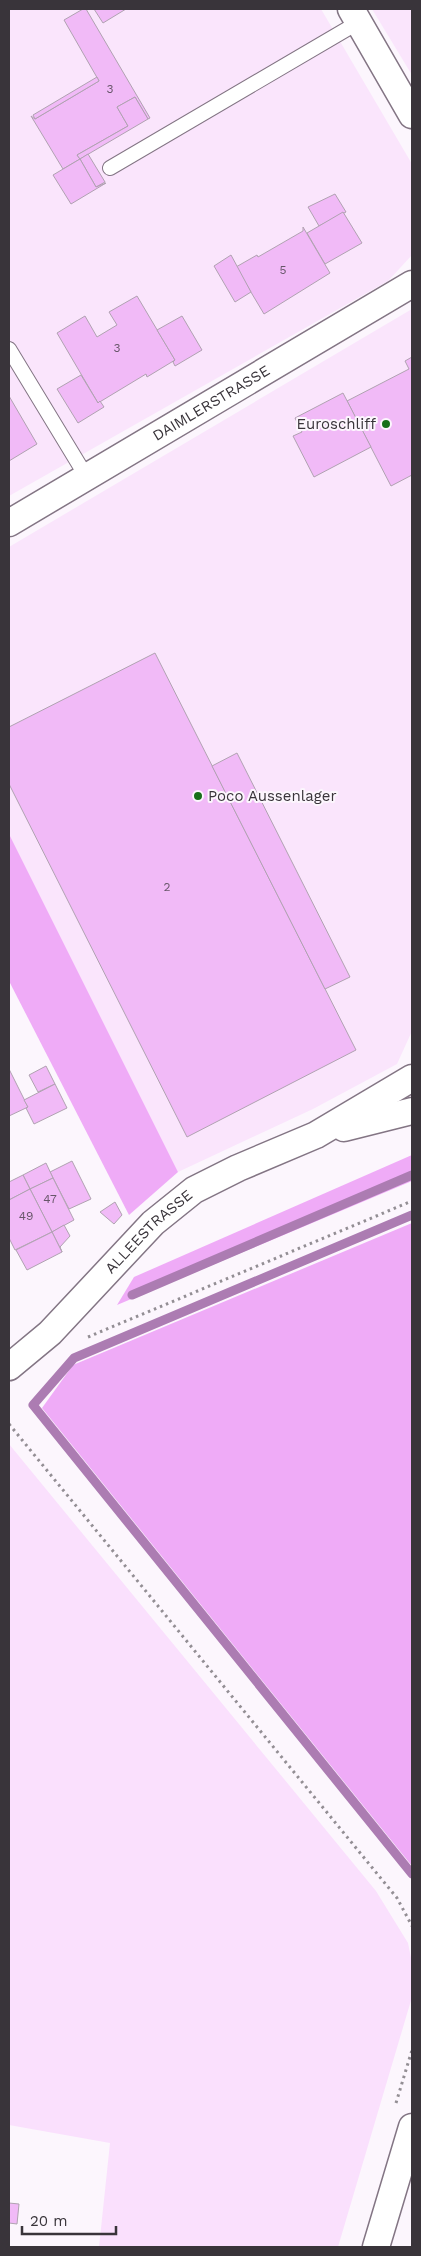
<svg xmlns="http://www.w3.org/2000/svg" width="421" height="2256" font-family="'Work Sans',sans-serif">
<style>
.built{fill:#fae5fc}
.green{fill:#fae0fd}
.forest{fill:#efabf7}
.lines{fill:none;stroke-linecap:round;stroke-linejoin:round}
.stream{stroke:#ac7cb2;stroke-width:9}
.building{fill:#f1baf7;stroke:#b0a2b1}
.service-casing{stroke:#837584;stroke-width:16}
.minor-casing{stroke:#837584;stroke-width:29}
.path{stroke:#938e94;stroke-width:3;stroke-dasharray:2.5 4;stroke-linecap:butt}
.service{stroke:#fff;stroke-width:14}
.minor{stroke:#fff;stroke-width:26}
.poi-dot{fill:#176f19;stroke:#fcf6fd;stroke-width:2}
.labels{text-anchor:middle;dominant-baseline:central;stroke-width:4;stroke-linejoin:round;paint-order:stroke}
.number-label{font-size:12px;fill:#675669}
.street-label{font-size:15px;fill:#39343a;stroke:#fcf6fd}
.poi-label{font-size:15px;fill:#39343a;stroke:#fcf6fd;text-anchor:end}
</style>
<rect width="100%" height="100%" fill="#fcf6fd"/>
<!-- built -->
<g class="built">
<polygon points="9,9 321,9 412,164 412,255 388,281 9,496"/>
<polygon points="372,9 412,9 412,75"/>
<polygon points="412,309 412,1031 397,1064 313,1109 178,1172 9,834 9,547"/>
</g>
<!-- green -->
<polygon class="green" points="9,1444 376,1891 408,1943 412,1963 412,1997 338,2247 99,2247 110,2143 9,2125"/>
<!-- forest -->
<g class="forest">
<polygon points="9,834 178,1172 129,1215 9,981"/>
<polygon points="412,1155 412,1181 117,1305 134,1277"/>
<polygon points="412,1223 412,1866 42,1408 73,1365"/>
</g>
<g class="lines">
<!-- stream -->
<g class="stream">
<polyline points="412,1215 74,1358 33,1405 412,1874"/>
<polyline points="132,1295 412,1175"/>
</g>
</g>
<!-- building -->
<g class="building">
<polygon points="83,9 86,9 150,118 148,119 135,97 117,107 128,126 77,155 80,159 63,169 31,116 35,119 99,81 64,20"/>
<polygon points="94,9 126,9 103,23"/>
<polygon points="97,77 99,81 35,119 33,115"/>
<polygon points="135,97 148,119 80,159 77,155 128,126 117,107"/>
<polygon points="88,154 105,182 96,187 80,159"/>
<polygon points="80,159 96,187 106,183 71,204 53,175"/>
<polygon points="335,194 346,212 319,226 308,207"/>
<polygon points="343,212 362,243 325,264 307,233"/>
<polygon points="303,227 330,273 264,314 236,267 257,255 258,257 303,231"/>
<polygon points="231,255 251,292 235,302 214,266"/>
<polygon points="137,296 175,360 147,377 146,374 98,403 57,333 85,316 97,337 117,325 109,312"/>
<polygon points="182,316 202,350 175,366 173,362 175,360 157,330"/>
<polygon points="412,357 412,475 391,486 347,401 409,369 405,361"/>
<polygon points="81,375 98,403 100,401 104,407 78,423 57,389"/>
<polygon points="343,393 371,447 314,477 293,436 302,432 295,418"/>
<polygon points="9,396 37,444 9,461"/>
<polygon points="155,653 356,1050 187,1137 9,784 9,727"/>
<polygon points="237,753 350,977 325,989 212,766"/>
<polygon points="46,1066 55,1084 38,1092 29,1075"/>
<polygon points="9,1069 28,1107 9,1116"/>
<polygon points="55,1084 67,1108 34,1124 26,1108 28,1107 24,1100"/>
<polygon points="72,1161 91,1199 69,1209 50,1172"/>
<polygon points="46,1163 53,1178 30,1189 23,1175"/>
<polygon points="23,1175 30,1189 9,1200 9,1182"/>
<polygon points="53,1178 74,1220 52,1232 30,1189"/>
<polygon points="30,1189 52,1232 15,1250 9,1238 9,1200"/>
<polygon points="115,1202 122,1215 114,1224 100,1212"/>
<polygon points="64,1225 70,1236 60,1247 62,1252 52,1232"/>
<polygon points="52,1232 62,1252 27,1270 16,1250"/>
<polygon points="9,2203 19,2204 17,2224 9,2223"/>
</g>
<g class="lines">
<defs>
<g id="service">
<polyline points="110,168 359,22"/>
<polyline points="9,349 86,476"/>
</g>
<g id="minor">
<polyline points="351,9 412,115"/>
<path id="s1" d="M9 523 412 284"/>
<polyline points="344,1128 412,1111"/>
<path id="s2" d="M9 1367 50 1333 153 1223 194 1190 238 1168 316 1135 412 1078"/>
<polyline points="376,2247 412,2127"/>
</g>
</defs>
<!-- service casing -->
<use href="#service" class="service-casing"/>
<!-- minor casing -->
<use href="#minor" class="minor-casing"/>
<!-- path -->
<g class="path">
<polyline points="88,1337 412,1201"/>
<polyline points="9,1424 397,1898 412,1926"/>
<polyline points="396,2103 412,2050"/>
</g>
<!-- service -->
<use href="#service" class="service"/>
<!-- minor -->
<use href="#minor" class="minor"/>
</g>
<!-- markers -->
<g class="poi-dot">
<circle cx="386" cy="424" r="5"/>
<circle cx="198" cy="796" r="5"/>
</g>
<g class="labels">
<!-- number labels -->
<g class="number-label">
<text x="110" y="89">3</text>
<text x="283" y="270">5</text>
<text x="117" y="348">3</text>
<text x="167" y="887">2</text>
<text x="50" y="1199">47</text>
<text x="26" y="1216">49</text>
</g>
<!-- street labels -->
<g class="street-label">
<text stroke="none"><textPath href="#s1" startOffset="235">DAIMLERSTRASSE</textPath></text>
<text stroke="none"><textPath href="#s2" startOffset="195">ALLEESTRASSE</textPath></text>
</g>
<!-- poi labels -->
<g class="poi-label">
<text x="376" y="424">Euroschliff</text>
<text x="208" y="796" text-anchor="start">Poco Aussenlager</text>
</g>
</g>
<!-- border -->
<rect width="421" height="2256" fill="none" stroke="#39343a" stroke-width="20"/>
<!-- scale -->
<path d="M22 2226v8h94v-8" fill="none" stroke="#39343a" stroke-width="2.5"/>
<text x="30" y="2226" font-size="15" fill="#39343a" stroke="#fcf6fd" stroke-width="4" paint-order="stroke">20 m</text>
</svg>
